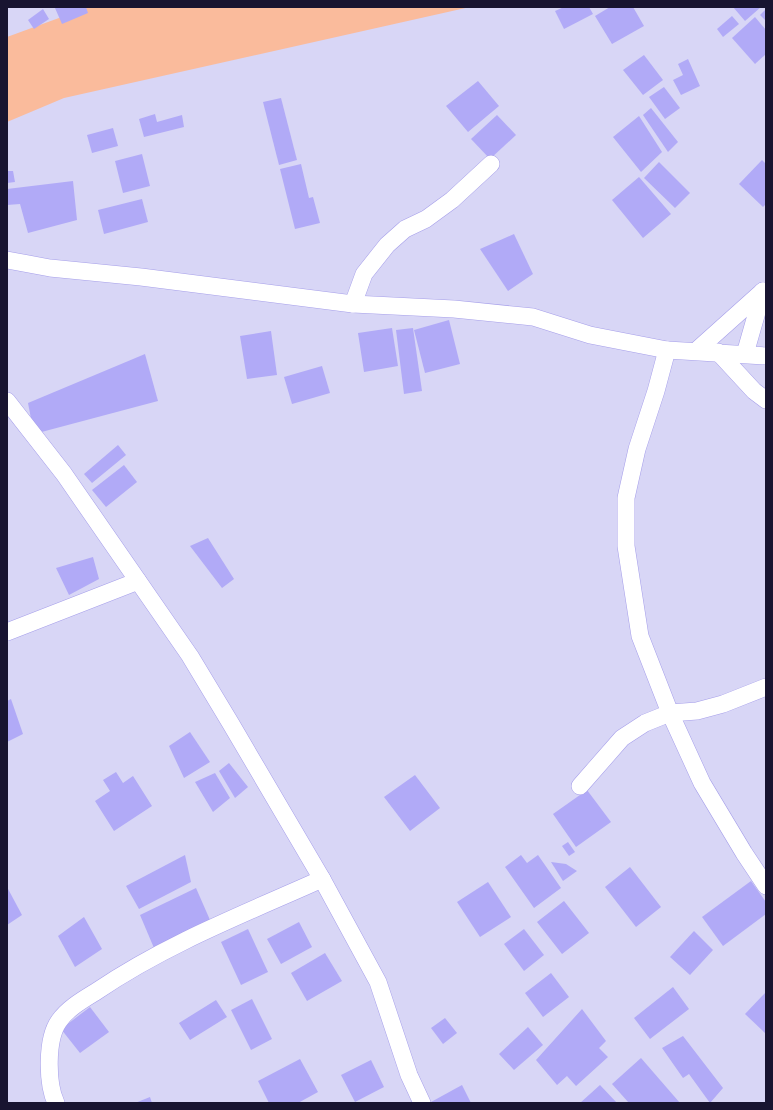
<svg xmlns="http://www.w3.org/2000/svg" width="773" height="1110" font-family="'Alegreya Sans',sans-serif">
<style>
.green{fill:#fabb9c}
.building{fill:#b1aaf7}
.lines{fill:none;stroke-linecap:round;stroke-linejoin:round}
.minor-casing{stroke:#a69fea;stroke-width:18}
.minor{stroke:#fff;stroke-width:17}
</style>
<rect width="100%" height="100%" fill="#d8d6f6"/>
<!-- green -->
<polygon class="green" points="89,7 470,7 64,98 7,122 7,37"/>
<!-- building -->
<g class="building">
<polygon points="57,7 86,7 88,13 62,24 55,8"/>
<polygon points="564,7 589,7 593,14 564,29 555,11"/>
<polygon points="610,7 633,7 644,26 612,44 595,16"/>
<polygon points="733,7 761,7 745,21"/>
<polygon points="43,9 49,19 34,29 28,20"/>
<polygon points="766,9 766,21 760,15"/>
<polygon points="732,16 739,24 723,37 717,29"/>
<polygon points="755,17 766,30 766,54 755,64 732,38"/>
<polygon points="644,55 663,80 643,95 623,70"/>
<polygon points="688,59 700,86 681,95 673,80 683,75 678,64"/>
<polygon points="478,81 499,106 468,132 446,106"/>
<polygon points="664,87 680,108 665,119 649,97"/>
<polygon points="281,98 297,160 279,165 263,102"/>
<polygon points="651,108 678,142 668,152 643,115"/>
<polygon points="155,114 157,122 182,115 184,127 144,137 139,119"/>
<polygon points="497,115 516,135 490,159 471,139"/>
<polygon points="639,116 662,152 641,172 613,137"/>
<polygon points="113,128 118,146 92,153 87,135"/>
<polygon points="142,154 150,186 123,193 115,161"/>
<polygon points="762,160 766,164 766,204 763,207 739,184"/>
<polygon points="659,162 690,193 675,208 644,178"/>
<polygon points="301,164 309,198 313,197 320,223 295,229 280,169"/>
<polygon points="7,171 13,171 15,182 7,183"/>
<polygon points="639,177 671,214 643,238 612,200"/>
<polygon points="73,181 77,220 28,233 20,204 7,205 7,189"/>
<polygon points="142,199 148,222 104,234 98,210"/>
<polygon points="514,234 533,274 508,291 480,249"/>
<polygon points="449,320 460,364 425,373 414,330"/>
<polygon points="392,328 398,366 364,372 358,333"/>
<polygon points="413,328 422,391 404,394 396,330"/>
<polygon points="271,331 277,375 247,379 240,336"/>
<polygon points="145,354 158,401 34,434 28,403"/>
<polygon points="322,366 330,393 292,404 284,377"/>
<polygon points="118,445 126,455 92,483 84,474"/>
<polygon points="124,465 137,482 106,507 92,490"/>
<polygon points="208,538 234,579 222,588 190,546"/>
<polygon points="93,557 99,579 69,595 56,568"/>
<polygon points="11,699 23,734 7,742 7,701"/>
<polygon points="190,732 210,762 184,778 169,746"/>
<polygon points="229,763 248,787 235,798 219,771"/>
<polygon points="116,772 123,783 133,776 152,806 114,831 95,801 110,791 103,780"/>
<polygon points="215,773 230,798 213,812 195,782"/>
<polygon points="415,775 440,808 410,831 384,797"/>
<polygon points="587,790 611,822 576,847 553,814"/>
<polygon points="568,842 575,852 569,856 562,846"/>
<polygon points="185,855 191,882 139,909 126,886"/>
<polygon points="521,855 527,863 538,855 561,888 534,908 505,867"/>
<polygon points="551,862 566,864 577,871 563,881"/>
<polygon points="630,867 661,907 636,927 605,887"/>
<polygon points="751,881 766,902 766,914 723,946 702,917"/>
<polygon points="488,882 511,917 480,937 457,902"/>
<polygon points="7,887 22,915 7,925"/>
<polygon points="196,888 210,920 154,948 140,915"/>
<polygon points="564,901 589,933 562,954 537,922"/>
<polygon points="84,917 102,949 75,967 58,936"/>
<polygon points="299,922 312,947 281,964 267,939"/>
<polygon points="248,929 268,972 241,985 221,942"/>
<polygon points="524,929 544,955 524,971 504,944"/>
<polygon points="694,931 713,950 690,975 670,957"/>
<polygon points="325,953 342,981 307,1001 291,973"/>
<polygon points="551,973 569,997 543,1017 525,993"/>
<polygon points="673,987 689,1009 650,1039 634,1018"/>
<polygon points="766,992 766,1034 745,1014"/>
<polygon points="252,999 272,1039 251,1050 231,1010"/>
<polygon points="216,1000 227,1017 190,1040 179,1023"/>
<polygon points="90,1007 109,1032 80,1053 61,1029"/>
<polygon points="582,1009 606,1041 599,1048 608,1057 576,1086 567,1076 557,1085 536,1060"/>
<polygon points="445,1018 457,1033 443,1044 431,1028"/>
<polygon points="528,1027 543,1045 514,1070 499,1054"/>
<polygon points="683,1036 723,1088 710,1103 689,1074 683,1078 662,1048"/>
<polygon points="641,1058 680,1103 629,1103 612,1084"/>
<polygon points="300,1059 318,1092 298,1103 269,1103 258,1081"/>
<polygon points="371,1060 384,1087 355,1102 341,1075"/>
<polygon points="462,1085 471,1103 431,1103 431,1102"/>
<polygon points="600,1085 617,1103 580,1103"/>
<polygon points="150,1097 152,1103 135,1103"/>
</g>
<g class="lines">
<defs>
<g id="minor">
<polyline points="7,260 50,268 141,277 353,304 454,309 533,317 590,335 667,350 766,356"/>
<polyline points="353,304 364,274 387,245 405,229 426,219 452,200 491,164"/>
<polyline points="667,350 656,391 637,449 626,498 626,546 640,636 670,713 702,783 744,853 766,886"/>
<polyline points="696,351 763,291"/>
<polyline points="718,352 754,391 766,400"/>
<polyline points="745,354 763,291"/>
<polyline points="7,401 64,474 190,656 231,724 322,879 378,982 409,1075 422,1103"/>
<polyline points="7,632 138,581"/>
<polyline points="580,786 622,738 645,723 670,713 697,711 723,704 766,687"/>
<path d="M56 1103C47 1084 46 1039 59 1021 68 1008 84 999 97 991 166 944 246 913 322 879"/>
</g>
</defs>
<!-- minor casing -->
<use href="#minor" class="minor-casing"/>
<!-- minor -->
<use href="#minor" class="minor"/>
</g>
<!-- border -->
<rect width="773" height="1110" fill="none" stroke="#181430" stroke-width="16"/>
</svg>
